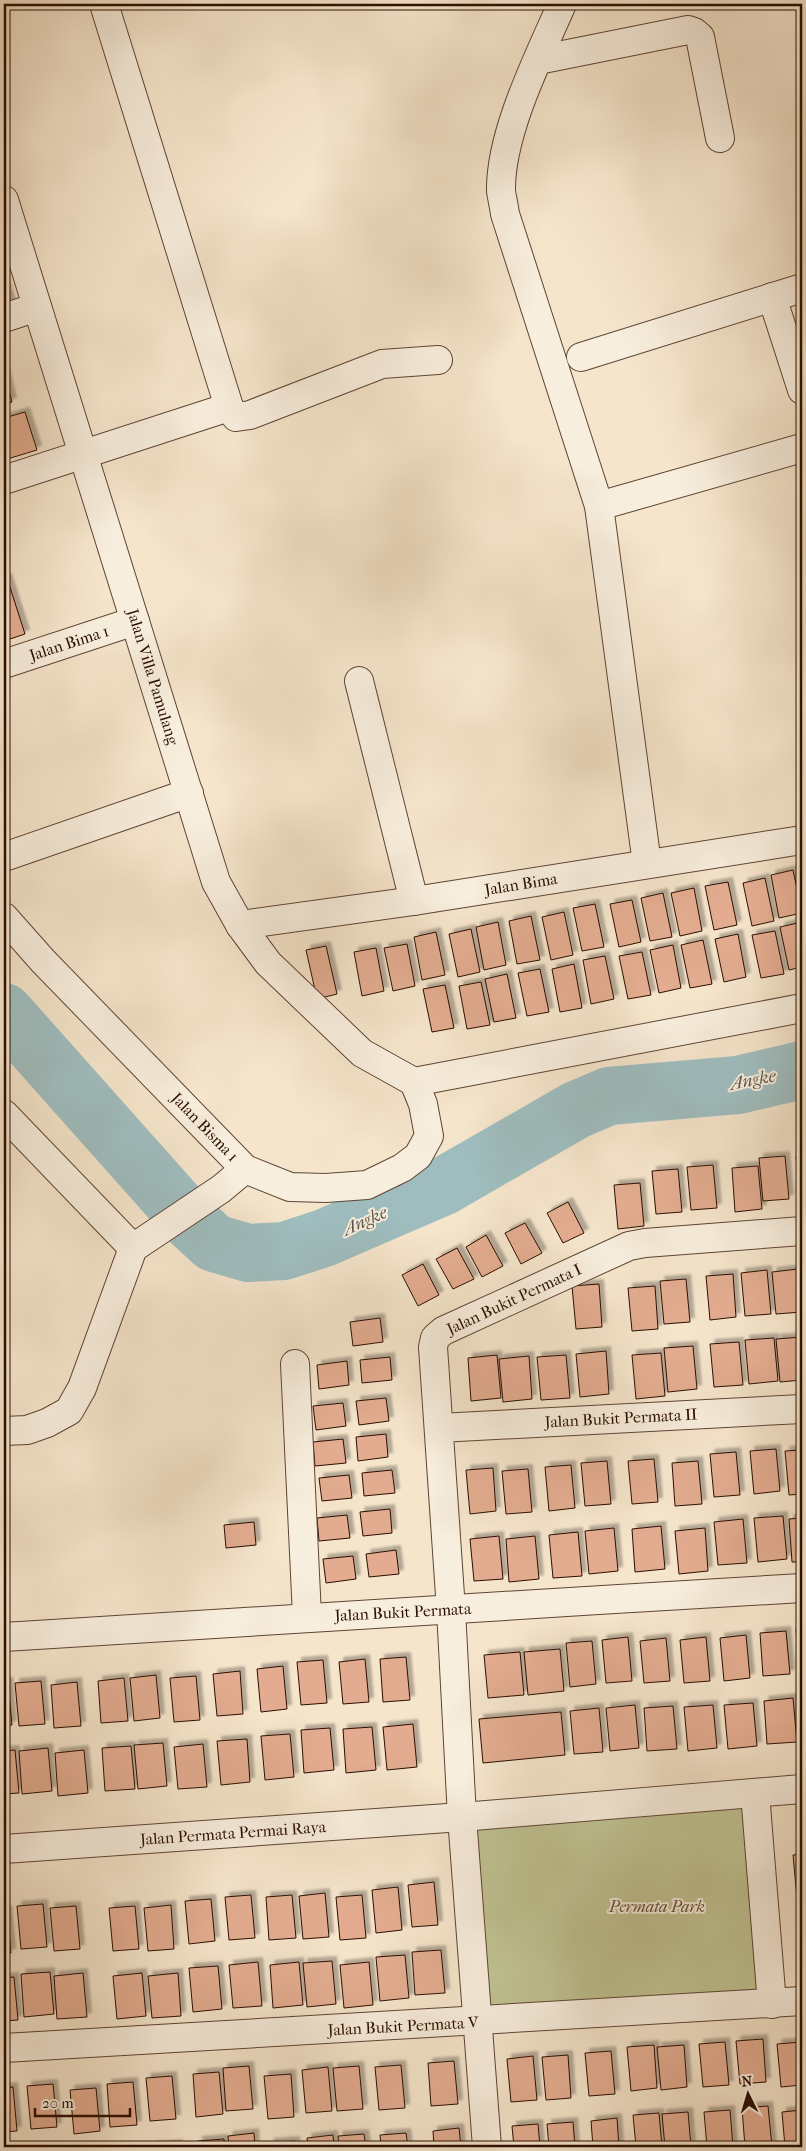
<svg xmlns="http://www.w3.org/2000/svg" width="806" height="2151" font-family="'IM FELL French Canon',serif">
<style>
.green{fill:#c1c393;stroke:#76684a}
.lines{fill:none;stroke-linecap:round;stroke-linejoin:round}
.river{stroke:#9fbdbf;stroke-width:58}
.building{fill:#e3ac90;stroke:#2b0e01;filter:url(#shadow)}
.minor-casing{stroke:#5e4434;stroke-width:30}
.minor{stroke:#f8eedd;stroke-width:28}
.labels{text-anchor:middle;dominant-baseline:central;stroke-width:4;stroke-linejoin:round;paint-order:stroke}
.street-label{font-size:16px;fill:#2b0e01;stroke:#f8eedd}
.park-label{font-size:16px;font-style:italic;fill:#604d34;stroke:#f8eedd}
.water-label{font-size:18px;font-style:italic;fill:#59544d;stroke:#f8eedd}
</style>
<defs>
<filter id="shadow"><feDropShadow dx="4.5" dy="-4.5" stdDeviation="1" flood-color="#0004"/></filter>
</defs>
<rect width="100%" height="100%" fill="#f5e5cb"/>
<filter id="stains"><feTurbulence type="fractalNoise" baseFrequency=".004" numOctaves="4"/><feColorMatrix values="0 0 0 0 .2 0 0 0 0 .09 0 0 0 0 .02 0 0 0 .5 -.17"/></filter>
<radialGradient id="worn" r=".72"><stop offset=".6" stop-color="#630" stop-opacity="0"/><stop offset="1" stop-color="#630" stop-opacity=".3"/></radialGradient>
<!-- green -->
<polygon class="green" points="755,1793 772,2004 479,2021 462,1817"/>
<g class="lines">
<!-- river -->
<polyline class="river" points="4,1012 191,1222 214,1243 248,1253 284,1251 324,1238 442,1187 576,1110 609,1096 738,1085 802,1070"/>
</g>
<!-- building -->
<g class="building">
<polygon points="4,284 13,310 4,313"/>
<polygon points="4,370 12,402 4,404"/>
<polygon points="25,412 37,450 4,460 4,418"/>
<polygon points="7,578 25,634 4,641 4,579"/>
<polygon points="793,870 802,913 779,918 771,875"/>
<polygon points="765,878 774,921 752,926 743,883"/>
<polygon points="728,882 737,925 714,930 705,886"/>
<polygon points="694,888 702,931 680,936 671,893"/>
<polygon points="663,893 672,937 650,941 641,898"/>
<polygon points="632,900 641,942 619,947 610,904"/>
<polygon points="595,904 604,947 582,951 573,908"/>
<polygon points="564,912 573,955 551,960 542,917"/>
<polygon points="531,916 540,960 517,964 509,921"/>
<polygon points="498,922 506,965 484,970 476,927"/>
<polygon points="802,922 802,967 789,970 780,927"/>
<polygon points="471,929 480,972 458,977 449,934"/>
<polygon points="775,931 784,974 761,978 752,935"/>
<polygon points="436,932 445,975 422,980 414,937"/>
<polygon points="738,934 746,977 724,982 715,939"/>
<polygon points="703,940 712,984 690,988 681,945"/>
<polygon points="407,944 415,986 393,991 384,948"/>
<polygon points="673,945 681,988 659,993 650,950"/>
<polygon points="326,946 337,994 317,999 306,950"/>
<polygon points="376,948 384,991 362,996 354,952"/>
<polygon points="642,952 651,995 628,999 619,956"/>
<polygon points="605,956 614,999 591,1004 583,960"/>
<polygon points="574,964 582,1008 560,1012 552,969"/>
<polygon points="540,969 549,1012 527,1016 518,973"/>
<polygon points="507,974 516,1018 494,1022 485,979"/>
<polygon points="481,982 490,1025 467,1029 459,986"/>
<polygon points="445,985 454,1028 432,1032 423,989"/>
<polygon points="802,1155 802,1198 800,1199 796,1156"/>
<polygon points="785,1156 789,1199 763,1201 759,1158"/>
<polygon points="713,1165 717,1208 691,1210 687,1167"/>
<polygon points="758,1166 762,1209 735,1212 732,1168"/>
<polygon points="678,1169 682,1212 656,1214 652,1171"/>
<polygon points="640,1183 644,1226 618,1229 614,1185"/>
<polygon points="568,1202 584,1233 563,1243 547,1213"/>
<polygon points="525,1223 542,1253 521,1264 505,1233"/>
<polygon points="486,1235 503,1266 482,1277 466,1247"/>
<polygon points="457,1248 474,1279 453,1289 436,1259"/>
<polygon points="423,1264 439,1295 418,1306 402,1275"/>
<polygon points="798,1269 802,1312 776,1314 772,1272"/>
<polygon points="767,1270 771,1314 745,1316 741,1273"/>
<polygon points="733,1274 736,1317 710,1320 706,1276"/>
<polygon points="686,1279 690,1322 664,1324 660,1281"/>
<polygon points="599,1284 602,1327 576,1329 572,1286"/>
<polygon points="655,1286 658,1329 632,1331 628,1288"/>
<polygon points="380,1318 383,1342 353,1346 350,1322"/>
<polygon points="802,1337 802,1380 780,1382 776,1339"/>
<polygon points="774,1338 778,1381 749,1384 745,1340"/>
<polygon points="739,1342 743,1385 714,1387 710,1344"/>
<polygon points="693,1346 697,1389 668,1392 664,1348"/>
<polygon points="606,1351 609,1394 580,1397 576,1354"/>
<polygon points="661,1353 665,1396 636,1399 632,1355"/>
<polygon points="497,1355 501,1398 471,1401 468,1358"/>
<polygon points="566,1355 570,1398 541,1400 537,1357"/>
<polygon points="529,1356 532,1399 503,1402 499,1359"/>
<polygon points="390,1357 392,1380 362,1383 360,1360"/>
<polygon points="347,1361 349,1385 319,1389 317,1365"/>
<polygon points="386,1398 389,1421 359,1425 356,1401"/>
<polygon points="343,1403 346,1426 316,1430 313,1406"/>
<polygon points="386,1434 388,1457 358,1461 356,1437"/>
<polygon points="343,1439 346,1463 315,1466 313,1442"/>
<polygon points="776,1449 780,1491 754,1494 750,1451"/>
<polygon points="802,1450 802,1494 789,1495 785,1451"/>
<polygon points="736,1452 740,1495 714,1497 710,1454"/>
<polygon points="654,1459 658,1502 632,1504 628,1461"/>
<polygon points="607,1461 611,1504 585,1506 581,1463"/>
<polygon points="698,1461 702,1504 675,1506 672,1463"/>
<polygon points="571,1465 575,1508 549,1511 545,1467"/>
<polygon points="493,1468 496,1511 470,1514 466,1470"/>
<polygon points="528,1469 532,1512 506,1514 502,1471"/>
<polygon points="392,1470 395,1493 364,1496 362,1473"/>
<polygon points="349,1475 352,1498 322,1501 319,1478"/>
<polygon points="390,1509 392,1533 363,1536 360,1512"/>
<polygon points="347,1515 350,1538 319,1541 317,1518"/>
<polygon points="783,1516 787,1559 758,1562 754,1518"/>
<polygon points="802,1518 802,1562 792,1562 789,1519"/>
<polygon points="743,1519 747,1563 718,1565 714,1522"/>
<polygon points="254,1522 256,1545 226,1548 224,1525"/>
<polygon points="661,1526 665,1569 635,1572 632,1529"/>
<polygon points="614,1528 618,1571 589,1574 585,1531"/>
<polygon points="705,1528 708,1571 679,1574 675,1531"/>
<polygon points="578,1532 582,1576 553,1578 549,1535"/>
<polygon points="499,1536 503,1579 474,1581 470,1539"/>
<polygon points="535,1536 539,1579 509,1582 506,1539"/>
<polygon points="396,1550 399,1574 369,1577 366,1554"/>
<polygon points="353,1556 356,1579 326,1583 323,1559"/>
<polygon points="802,1628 802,1672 799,1672 796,1629"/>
<polygon points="786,1631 790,1674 763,1676 760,1633"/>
<polygon points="746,1635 750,1678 724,1681 720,1638"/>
<polygon points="628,1637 632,1681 606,1683 602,1640"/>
<polygon points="706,1637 710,1681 684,1683 680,1640"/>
<polygon points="666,1638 670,1681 644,1683 640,1641"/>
<polygon points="592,1641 596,1684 570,1687 566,1643"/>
<polygon points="560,1649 564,1691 528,1695 524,1652"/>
<polygon points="520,1652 524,1695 488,1698 484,1655"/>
<polygon points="406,1657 410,1700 383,1702 380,1659"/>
<polygon points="365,1659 369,1702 343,1704 339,1662"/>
<polygon points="323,1660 327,1703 301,1705 297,1662"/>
<polygon points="283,1666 287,1709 261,1712 257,1669"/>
<polygon points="240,1671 243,1714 217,1716 213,1674"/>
<polygon points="156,1675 160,1718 134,1721 130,1678"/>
<polygon points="196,1676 200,1720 174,1722 170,1678"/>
<polygon points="124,1678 128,1721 101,1723 98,1681"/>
<polygon points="41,1681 45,1724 19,1726 15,1683"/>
<polygon points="4,1682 8,1682 12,1725 4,1726"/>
<polygon points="77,1682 81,1726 54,1728 51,1685"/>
<polygon points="800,1697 802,1697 802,1728"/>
<polygon points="793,1698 797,1742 767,1744 764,1701"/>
<polygon points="753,1703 757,1746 728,1749 724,1705"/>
<polygon points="635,1705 639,1748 610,1751 606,1708"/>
<polygon points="713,1705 717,1748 688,1751 684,1707"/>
<polygon points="673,1706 677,1749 647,1751 644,1708"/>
<polygon points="599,1708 603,1752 574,1754 570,1711"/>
<polygon points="561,1712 565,1755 483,1763 479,1719"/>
<polygon points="413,1724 417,1767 387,1770 383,1727"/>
<polygon points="372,1727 376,1770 346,1773 343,1729"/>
<polygon points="330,1728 334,1770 304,1773 301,1730"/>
<polygon points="290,1734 294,1777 265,1780 261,1736"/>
<polygon points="247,1739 250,1782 221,1785 217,1741"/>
<polygon points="163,1743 167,1786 138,1789 134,1745"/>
<polygon points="203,1744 207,1787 178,1789 174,1747"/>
<polygon points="131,1746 135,1789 105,1791 102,1748"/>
<polygon points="48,1748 52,1791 22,1794 19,1751"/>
<polygon points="15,1750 19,1793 4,1794 4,1751"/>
<polygon points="84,1750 88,1793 58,1796 55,1753"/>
<polygon points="802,1854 802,1897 797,1898 793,1855"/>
<polygon points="434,1882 438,1925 412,1927 408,1885"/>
<polygon points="398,1887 402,1930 376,1933 372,1890"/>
<polygon points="325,1893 329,1937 303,1939 299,1896"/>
<polygon points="251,1895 255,1938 229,1940 225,1897"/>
<polygon points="292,1895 296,1938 269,1940 266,1897"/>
<polygon points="362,1895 366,1938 340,1940 336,1897"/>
<polygon points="211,1899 215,1941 189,1944 185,1901"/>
<polygon points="43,1904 47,1947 21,1949 17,1906"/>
<polygon points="171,1905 174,1949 148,1951 144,1908"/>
<polygon points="76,1906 80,1949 54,1951 50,1908"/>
<polygon points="135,1906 139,1949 113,1951 109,1908"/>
<polygon points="4,1910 7,1910 11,1953 4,1954"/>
<polygon points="802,1922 802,1966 801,1966 797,1923"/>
<polygon points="441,1950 445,1993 415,1995 412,1952"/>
<polygon points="405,1955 409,1998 380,2001 376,1957"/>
<polygon points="332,1961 336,2004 307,2007 303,1963"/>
<polygon points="258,1962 262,2006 233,2008 229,1965"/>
<polygon points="299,1962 303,2005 273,2008 270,1965"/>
<polygon points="369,1962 373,2005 344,2008 340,1965"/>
<polygon points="218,1966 222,2009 193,2012 189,1968"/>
<polygon points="50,1972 54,2014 24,2017 21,1974"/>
<polygon points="83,1973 87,2017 57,2019 54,1976"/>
<polygon points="142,1973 146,2016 117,2019 113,1976"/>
<polygon points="178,1973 181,2016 152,2018 148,1976"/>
<polygon points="14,1977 18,2020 4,2021 4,1978"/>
<polygon points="763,2039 766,2082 740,2084 736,2041"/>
<polygon points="725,2042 729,2085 703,2087 699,2044"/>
<polygon points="802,2042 802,2085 781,2087 777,2044"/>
<polygon points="654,2045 657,2088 631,2091 627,2047"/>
<polygon points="684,2045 687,2087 661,2090 657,2047"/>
<polygon points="611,2051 615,2094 589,2096 585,2053"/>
<polygon points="568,2055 571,2098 546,2100 542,2057"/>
<polygon points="533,2056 537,2100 511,2102 507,2059"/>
<polygon points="454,2061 458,2104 431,2106 428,2063"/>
<polygon points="401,2065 405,2108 379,2110 375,2067"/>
<polygon points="249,2066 253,2109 226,2111 223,2068"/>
<polygon points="359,2066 363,2109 337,2111 333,2068"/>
<polygon points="328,2067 332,2111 306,2113 302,2070"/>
<polygon points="219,2072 223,2114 196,2117 193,2074"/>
<polygon points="291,2074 294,2117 268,2119 264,2076"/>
<polygon points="172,2076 176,2119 150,2121 146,2078"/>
<polygon points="133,2082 137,2125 110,2127 107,2084"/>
<polygon points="53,2084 57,2127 31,2129 27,2086"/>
<polygon points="13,2087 17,2131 4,2132 4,2088"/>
<polygon points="96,2088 100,2131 74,2134 70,2090"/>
<polygon points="768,2106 772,2147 745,2147 742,2108"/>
<polygon points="730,2110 733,2147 707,2147 704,2112"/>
<polygon points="802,2110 802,2147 785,2147 782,2112"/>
<polygon points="688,2112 691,2147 665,2147 662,2114"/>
<polygon points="659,2113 662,2147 636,2147 633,2115"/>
<polygon points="617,2118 619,2147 593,2147 591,2121"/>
<polygon points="573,2122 575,2147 549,2147 547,2124"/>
<polygon points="538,2124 540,2147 514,2147 512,2126"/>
<polygon points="459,2128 461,2147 434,2147 433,2131"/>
<polygon points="254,2133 255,2147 229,2147 228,2136"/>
<polygon points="406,2133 408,2147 381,2147 380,2135"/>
<polygon points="364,2134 366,2147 339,2147 338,2136"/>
<polygon points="333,2135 334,2147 308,2147 307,2138"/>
<polygon points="224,2139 224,2147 198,2147 198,2141"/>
<polygon points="295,2141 296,2147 270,2147 269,2143"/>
<polygon points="178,2144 178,2147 152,2147 152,2146"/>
</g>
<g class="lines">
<defs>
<g id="minor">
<path d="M562 4C539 57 500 133 501 191 502 198 504 206 505 214L599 506 647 864"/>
<polyline points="538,60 688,30 694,32 700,37 720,138"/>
<polyline points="4,200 216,882 240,925 268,963 362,1053 414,1082"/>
<polyline points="772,297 802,390"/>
<polyline points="4,318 37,307"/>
<polyline points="581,357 802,288"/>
<polyline points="229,407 236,417 250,415 382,364 438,360"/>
<polyline points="4,480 229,407 104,4"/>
<polyline points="599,506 802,448"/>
<polyline points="4,664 135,621"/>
<polyline points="359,681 414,901"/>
<polyline points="4,857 189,793"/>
<polyline points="4,917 43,961 245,1169 290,1187 326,1188 367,1185 402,1168 418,1156 429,1136 423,1104 414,1082"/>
<polyline points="240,925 414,901 802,840"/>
<polyline points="414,1082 802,1008"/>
<polyline points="4,1114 133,1248"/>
<polyline points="295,1364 307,1616"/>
<polyline points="439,1428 802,1409"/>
<polyline points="4,1431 27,1430 47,1423 69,1411 82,1388 133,1248 221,1189 245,1169"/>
<path d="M4 1637C270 1619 536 1604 802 1588"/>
<polyline points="755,1793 772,2004"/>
<polyline points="4,1849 462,1817 802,1789"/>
<polyline points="4,2048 802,2001"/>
<polyline points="487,2147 462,1817 451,1610 433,1347 435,1338 443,1331 629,1246 645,1243 802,1231"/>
</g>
</defs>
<!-- minor casing -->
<use href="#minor" class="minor-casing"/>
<!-- minor -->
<use href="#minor" class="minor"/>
</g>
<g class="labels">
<!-- street labels -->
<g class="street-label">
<text transform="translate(69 643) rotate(-18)">Jalan Bima 1</text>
<text transform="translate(153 677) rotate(73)">Jalan Villa Pamulang</text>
<text transform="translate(521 884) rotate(-9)">Jalan Bima</text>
<text transform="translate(205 1127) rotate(46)">Jalan Bisma 1</text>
<text transform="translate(514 1299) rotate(-25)">Jalan Bukit Permata I</text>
<text transform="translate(621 1418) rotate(-3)">Jalan Bukit Permata II</text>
<text transform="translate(403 1612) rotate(-3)">Jalan Bukit Permata</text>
<text transform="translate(233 1833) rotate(-4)">Jalan Permata Permai Raya</text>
<text transform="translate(403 2026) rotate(-3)">Jalan Bukit Permata V</text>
</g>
<!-- park labels -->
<g class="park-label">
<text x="657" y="1906">Permata Park</text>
</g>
<!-- water labels -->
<g class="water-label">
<text transform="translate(753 1080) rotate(-11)">Angke</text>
<text transform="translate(365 1221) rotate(-24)">Angke</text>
</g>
</g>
<!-- margin -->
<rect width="806" height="2151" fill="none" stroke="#f5e5cb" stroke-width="20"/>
<rect x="5" y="5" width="796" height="2141" fill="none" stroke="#2b0e01" stroke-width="2.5"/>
<rect x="10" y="10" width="786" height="2131" fill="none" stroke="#2b0e01"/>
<!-- north arrow -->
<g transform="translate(748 2094) rotate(355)" stroke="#f8eedd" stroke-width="4" paint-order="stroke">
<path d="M0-4L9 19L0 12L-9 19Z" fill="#2b0e01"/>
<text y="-8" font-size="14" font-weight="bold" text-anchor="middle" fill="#2b0e01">N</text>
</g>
<!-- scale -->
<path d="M35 2108v8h95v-8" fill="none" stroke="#2b0e01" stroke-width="2.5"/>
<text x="42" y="2108" font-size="15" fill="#2b0e01" stroke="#f8eedd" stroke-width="4" paint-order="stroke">20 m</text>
<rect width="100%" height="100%" filter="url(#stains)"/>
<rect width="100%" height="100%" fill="url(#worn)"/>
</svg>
